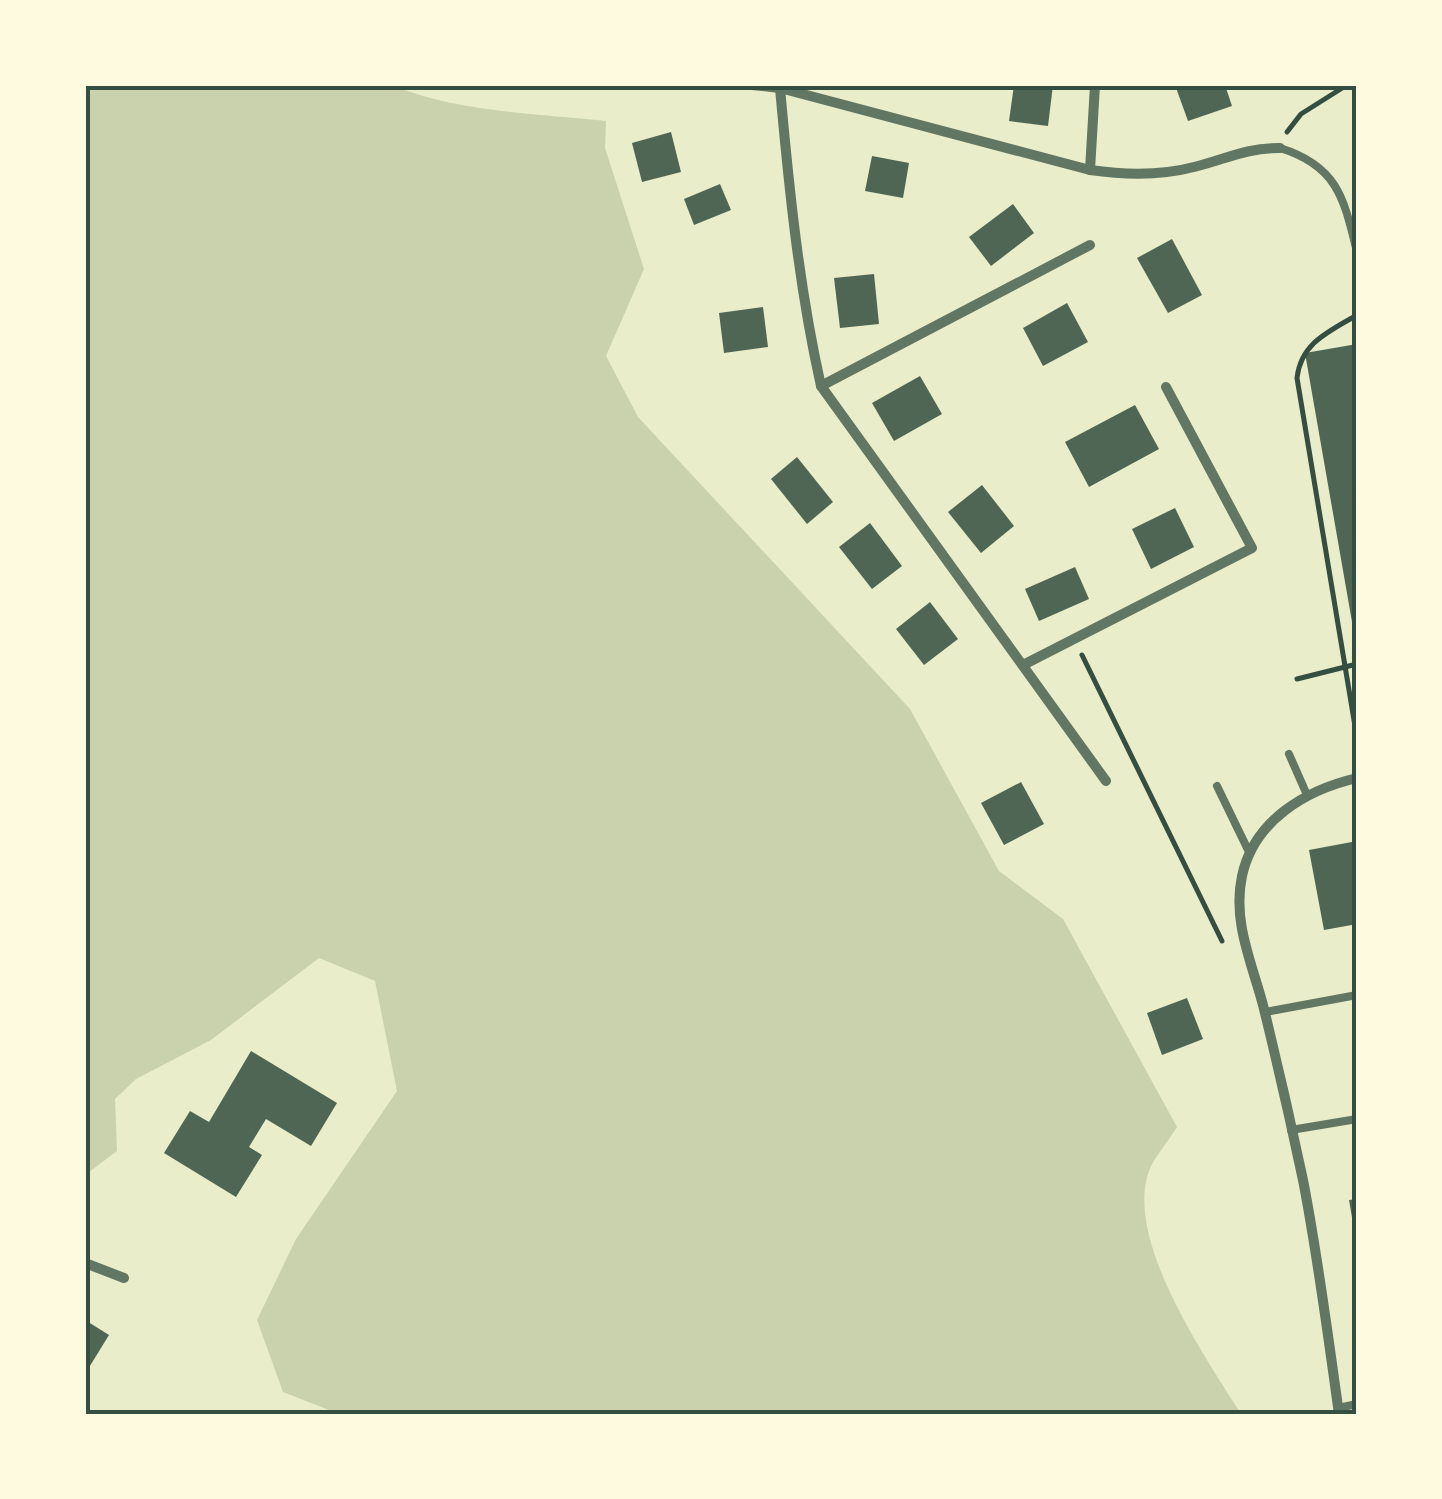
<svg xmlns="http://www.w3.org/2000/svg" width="1442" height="1499" font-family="'Noto Serif',serif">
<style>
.green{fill:#cad2ad}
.building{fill:#4f6655}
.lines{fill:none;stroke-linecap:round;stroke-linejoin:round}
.path{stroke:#344e41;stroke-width:5}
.service{stroke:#617663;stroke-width:8}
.minor{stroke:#617663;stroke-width:10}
.neatline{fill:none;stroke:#344e41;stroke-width:4}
</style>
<rect width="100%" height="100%" fill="#e9edc9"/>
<!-- green -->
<path class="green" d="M85 85H392C460 113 535 113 606 121L605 148 644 269 606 356 638 417 910 709 999 871 1063 919 1177 1127C1169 1140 1158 1153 1151 1166 1120 1235 1205 1356 1241 1414H339L283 1392 257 1320 296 1239 397 1091 375 981 319 958 211 1040 136 1079 115 1099 117 1151 85 1175Z"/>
<!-- building -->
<g class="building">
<polygon points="1014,85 1053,85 1048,126 1009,121"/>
<polygon points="1175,85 1225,85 1232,106 1188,121"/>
<polygon points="671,132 681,172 642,182 632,143"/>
<polygon points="872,156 909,163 903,198 865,191"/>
<polygon points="720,184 731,210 694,225 684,199"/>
<polygon points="1013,204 1034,233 991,266 969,237"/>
<polygon points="1172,239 1202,295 1168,313 1137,258"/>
<polygon points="874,274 879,324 840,328 834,278"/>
<polygon points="1067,303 1088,342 1043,366 1023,328"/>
<polygon points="763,307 768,347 724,353 719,313"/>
<polygon points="1357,344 1357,639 1355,639 1305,353"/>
<polygon points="920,376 942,414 894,441 872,403"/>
<polygon points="1135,405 1159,449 1089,487 1065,442"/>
<polygon points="797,457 833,502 807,524 771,479"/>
<polygon points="982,485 1014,526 981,553 948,512"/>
<polygon points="1175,508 1194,547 1151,569 1132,529"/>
<polygon points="870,523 902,566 872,589 839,547"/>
<polygon points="1075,567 1089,599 1039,621 1025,589"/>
<polygon points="930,602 958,639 924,665 896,629"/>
<polygon points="1021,782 1044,824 1004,845 981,803"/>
<polygon points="1357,841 1357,924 1324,930 1309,850"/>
<polygon points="1187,998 1203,1039 1162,1055 1147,1013"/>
<polygon points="251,1051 337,1103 311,1146 266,1119 249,1147 262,1155 236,1197 164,1153 190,1111 209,1122"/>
<polygon points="1357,1199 1357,1235 1355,1235 1349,1200"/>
<polygon points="85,1320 109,1335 85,1374"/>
</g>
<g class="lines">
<!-- path -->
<g class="path">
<polyline points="1287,132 1301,114 1347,85"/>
<path d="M1357 315C1328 332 1301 343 1297 378L1357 738"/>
<polyline points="1082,655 1222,941"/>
<polyline points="1297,679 1357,664"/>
</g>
<!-- service -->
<g class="service">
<path d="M1280 148C1338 166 1344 199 1357 252"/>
<polyline points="1289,754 1307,795"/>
<polyline points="1217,786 1250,854"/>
<polyline points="1265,1012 1357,995"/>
<polyline points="1291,1130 1357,1119"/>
<polyline points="1338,1408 1357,1404"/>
</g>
<!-- minor -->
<g class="minor">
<path d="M752 85 780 88 1090 170C1125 175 1160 176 1194 167 1227 159 1245 148 1280 148"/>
<path d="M780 88C789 188 799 288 821 386L1106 781"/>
<polyline points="1090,170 1095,85"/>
<polyline points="821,386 1090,245"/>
<polyline points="1023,665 1252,548 1166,387"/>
<polyline points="85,1263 124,1278"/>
<path d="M1339 1414C1328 1336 1318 1257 1303 1180 1291 1123 1278 1066 1264 1009 1253 965 1232 923 1242 876 1254 820 1306 790 1357 778"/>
</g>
</g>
<!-- border -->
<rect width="1442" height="1499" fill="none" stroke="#fefae0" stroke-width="175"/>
<rect x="88" y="88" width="1266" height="1324" class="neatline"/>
</svg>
